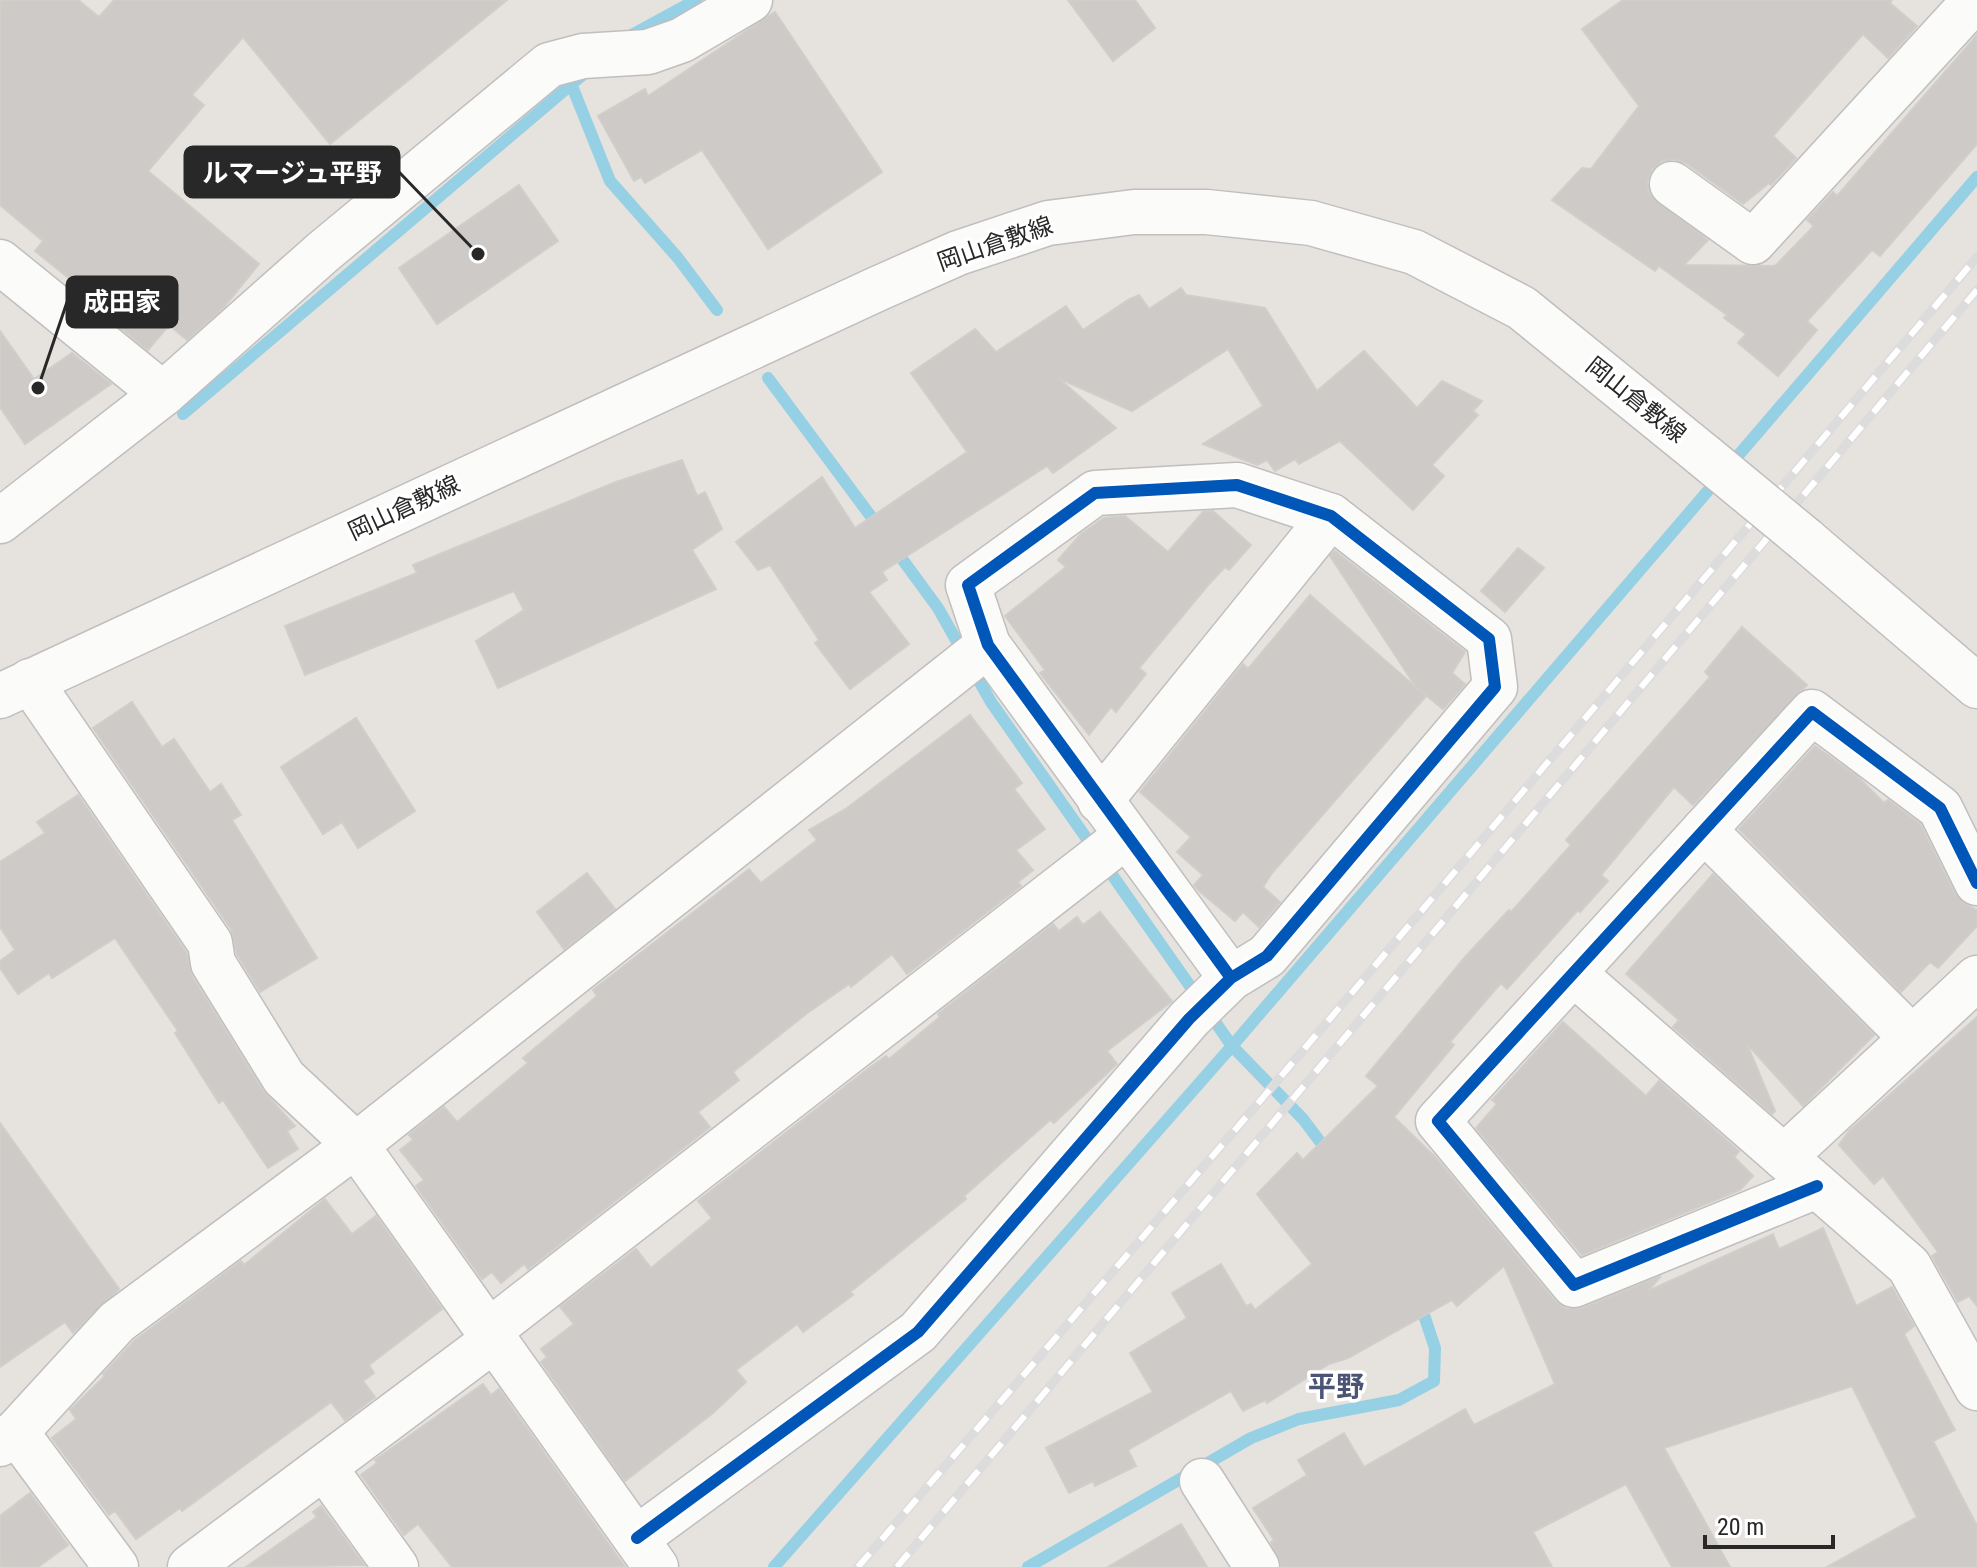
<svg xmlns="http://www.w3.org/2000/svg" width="1977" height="1567" font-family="'Roboto Condensed','Noto Sans JP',sans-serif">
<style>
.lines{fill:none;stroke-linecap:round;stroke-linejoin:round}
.stream{stroke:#96d0e4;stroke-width:12}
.building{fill:#cdcac7;stroke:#d1ceca;stroke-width:2}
.street-casing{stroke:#c0bebf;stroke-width:47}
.secondary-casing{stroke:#c0bebf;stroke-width:47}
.street{stroke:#fbfbfa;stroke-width:44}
.secondary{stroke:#fbfbfa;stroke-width:44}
.rail-casing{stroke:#dddcdd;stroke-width:9}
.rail{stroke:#fff;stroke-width:6;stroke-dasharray:18;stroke-linecap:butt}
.secondary-bridge-casing{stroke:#c0bebf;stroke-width:47;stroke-linecap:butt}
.secondary-bridge{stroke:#fbfbfa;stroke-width:44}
.cycleway-casing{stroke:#fff;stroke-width:17}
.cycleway{stroke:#0057b8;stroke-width:12}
.labels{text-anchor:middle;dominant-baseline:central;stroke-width:7;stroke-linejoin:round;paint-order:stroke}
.street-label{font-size:24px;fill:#282828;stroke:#fff}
.quarter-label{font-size:28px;font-weight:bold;fill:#4c5475;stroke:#fff}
.leader{fill:none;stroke:#282828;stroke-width:3}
.callout-dot{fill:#282828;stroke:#fff;stroke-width:3}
.callout{fill:#282828;stroke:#282828;stroke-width:3}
.callout-label{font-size:26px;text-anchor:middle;font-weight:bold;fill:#fff}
</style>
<rect width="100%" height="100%" fill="#e6e2de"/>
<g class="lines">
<!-- stream -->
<g class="stream">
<polyline points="628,37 696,0"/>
<polyline points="572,86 610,181 678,258 717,310"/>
<polyline points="768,378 881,530"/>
<polyline points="183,414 586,72"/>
<polyline points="894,548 938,608 991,702 1232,1046 1303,1119 1330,1155"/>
<polyline points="774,1567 1232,1046 1977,177"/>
<polyline points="1028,1567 1251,1438 1299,1419 1399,1400 1434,1381 1435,1348 1420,1303"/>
</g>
</g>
<!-- building -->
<g class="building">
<polygon points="0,0 78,0 99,17 114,0 507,0 330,144 243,37 192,95 204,105 148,171 259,264 224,307 187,340 169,325 148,350 77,292 81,288 35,251 43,241 0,205"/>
<polygon points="1068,0 1135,0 1155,28 1113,61"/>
<polygon points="1623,0 1892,0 1890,3 1917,26 1888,58 1863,34 1773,136 1796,158 1771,185 1769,183 1743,204 1686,163 1674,159 1662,161 1652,169 1647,182 1650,195 1708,240 1684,265 1775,266 1814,226 1807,220 1833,192 1837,196 1977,35 1977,144 1880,256 1872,250 1807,321 1817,330 1778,376 1738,343 1746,334 1724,318 1727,315 1659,266 1655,271 1552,200 1582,168 1591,169 1639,106 1582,29"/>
<polygon points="775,12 882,172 768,249 702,150 645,183 641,177 634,181 598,116 645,89 648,96"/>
<polygon points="519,185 558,241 437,324 399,268"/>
<polygon points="1181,288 1186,295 1265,308 1317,391 1364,351 1417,408 1442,381 1482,401 1473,411 1478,415 1432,465 1444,476 1413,510 1340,441 1299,464 1295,459 1275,471 1267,460 1257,465 1203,444 1263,406 1228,349 1132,411 1058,378 1116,428 1053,473 1047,466 882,572 887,580 869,592 909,644 850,689 815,643 819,640 770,565 758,570 736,542 822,477 855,528 967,452 911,373 975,329 996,352 1066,306 1083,330 1128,300 1139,295 1149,309"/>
<polygon points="0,331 34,379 72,353 111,384 25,444 0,407"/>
<polygon points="682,460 697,496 705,492 722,529 692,550 716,589 498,688 476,641 524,610 514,591 305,675 285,626 417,573 413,565 462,545 616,482"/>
<polygon points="1213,511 1251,545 1229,570 1225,567 1209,584 1139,668 1146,674 1116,712 1111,707 1089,735 1040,673 1045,670 1005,616 1066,567 1058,560 1081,534 1104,518 1125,516 1168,552 1203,512"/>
<polygon points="1518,548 1544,568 1505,612 1481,591"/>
<polygon points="1335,551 1465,652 1452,673 1465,684 1443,709 1416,687 1330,556"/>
<polygon points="1310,595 1426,696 1272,873 1263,887 1280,902 1259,927 1243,912 1235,921 1198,890 1194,885 1203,875 1177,852 1191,837 1140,792 1243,664 1248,669"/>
<polygon points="1742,627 1807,685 1693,805 1674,787 1601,875 1608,881 1580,912 1578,910 1507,989 1501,983 1450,1042 1454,1045 1394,1117 1436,1158 1555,1301 1567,1309 1583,1308 1661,1276 1648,1291 1773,1234 1779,1249 1823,1228 1856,1306 1892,1287 1914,1326 1904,1334 1955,1430 1933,1441 1977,1526 1977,1567 1827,1567 1917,1517 1852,1386 1664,1448 1730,1567 1672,1567 1626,1484 1533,1532 1552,1567 1282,1567 1271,1542 1274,1540 1253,1508 1307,1475 1298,1460 1344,1433 1364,1467 1465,1409 1474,1425 1555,1384 1504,1266 1457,1306 1452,1300 1348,1358 1329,1364 1267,1403 1265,1400 1243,1411 1231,1391 1128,1450 1136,1466 1095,1486 1093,1481 1069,1493 1046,1448 1153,1392 1130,1353 1187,1318 1172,1293 1221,1264 1246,1306 1251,1304 1255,1310 1312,1264 1257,1194 1297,1153 1303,1160 1378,1086 1366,1076 1466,956 1509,910 1511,912 1571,845 1566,840 1710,677 1705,672"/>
<polygon points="132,702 162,747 174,739 210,792 221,784 241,815 232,820 317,958 260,992 237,954 231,929 93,728"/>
<polygon points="970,715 1022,783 1014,789 1045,829 1016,850 1033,870 1018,882 1021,886 907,974 892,954 851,987 849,984 806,1014 733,1072 739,1080 698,1112 710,1127 528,1269 524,1264 501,1283 492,1272 482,1279 416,1186 424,1180 400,1150 413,1140 409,1135 444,1107 457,1122 528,1063 523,1058 597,996 593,990 749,869 761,883 817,840 809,830 847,808"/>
<polygon points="356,718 415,811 358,848 342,822 323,834 281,767"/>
<polygon points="1815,746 1858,777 1884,803 1888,800 1920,824 1955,894 1963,903 1977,910 1977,926 1938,968 1930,962 1901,992 1739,829"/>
<polygon points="78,795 186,952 192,976 263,1091 295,1126 287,1131 298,1149 268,1168 223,1100 219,1103 175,1033 178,1031 115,938 52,978 49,973 18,994 0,968 0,961 15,950 0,927 0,862 45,833 37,822"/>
<polygon points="587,873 615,909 564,949 537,912"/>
<polygon points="1713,874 1874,1035 1803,1106 1747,1044 1775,1111 1772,1114 1673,1027 1679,1020 1626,974"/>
<polygon points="1100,912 1172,1001 1107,1051 1117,1064 1054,1123 1050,1120 964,1196 966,1199 850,1292 853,1295 803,1332 797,1324 736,1370 746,1382 713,1413 625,1481 541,1362 547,1357 541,1349 574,1324 560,1307 636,1249 651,1268 712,1218 698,1201 869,1068 886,1056 889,1059 940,1017 938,1014 1053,924 1059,931 1077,917 1083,925"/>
<polygon points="1977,1017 1977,1306 1969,1296 1958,1302 1932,1256 1938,1252 1883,1176 1874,1184 1839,1145 1849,1131"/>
<polygon points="1563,1022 1646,1096 1659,1081 1739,1151 1734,1157 1753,1176 1740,1190 1582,1255 1476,1128 1497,1104 1492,1100"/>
<polygon points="0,1123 119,1289 73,1333 65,1322 0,1367"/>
<polygon points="325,1199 352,1234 376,1216 442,1309 369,1365 374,1373 363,1381 375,1397 345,1420 331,1402 182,1511 180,1508 136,1539 115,1511 109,1515 52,1438 76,1419 70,1410 105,1376 103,1374 134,1341 241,1261 244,1265"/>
<polygon points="483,1384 491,1395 499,1389 625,1567 452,1567 418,1524 404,1535 361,1475 377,1463 375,1460"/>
<polygon points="30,1493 68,1545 38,1567 0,1567 0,1516"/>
<polygon points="321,1506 364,1565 246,1567 317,1517 313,1512"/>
<polygon points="1181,1524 1207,1567 1108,1567"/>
</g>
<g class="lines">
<defs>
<g id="street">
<polyline points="1672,184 1753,242 1975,0"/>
<polyline points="0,262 163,394 323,252 549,65 583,56 648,52 682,40 750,0"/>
<polyline points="30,681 210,943 213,963 284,1078 356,1145 656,1567"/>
<polyline points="1100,801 1331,516"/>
<polyline points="1704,830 1912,1038"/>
<polyline points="1573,973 1909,1266 1977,1388"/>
<polyline points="1784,1157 1977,978"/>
<polyline points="1817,1186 1574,1285 1438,1121 1812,712 1940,808 1977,883"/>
<polyline points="489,1331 1126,836"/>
<polyline points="16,1432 116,1567"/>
<polyline points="0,1444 16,1432 117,1322 356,1145 988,645"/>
<polyline points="324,1467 396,1567"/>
<polyline points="1202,1481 1257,1567"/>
<polyline points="637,1538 918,1332 1189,1019 1231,978 1267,956 1495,687 1489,639 1331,516 1237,485 1095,493 968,585 988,645 1231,978"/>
<polyline points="190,1567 495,1339"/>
</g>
<g id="secondary">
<polyline points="0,521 163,394"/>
<polyline points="1806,540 1977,686"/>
<polyline points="0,696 877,289 958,253 1048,223 1134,212 1207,212 1311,223 1414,252 1522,308 1703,455"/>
</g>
</defs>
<!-- street casing -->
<use href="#street" class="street-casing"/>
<!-- secondary casing -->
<use href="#secondary" class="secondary-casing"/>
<!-- street -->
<use href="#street" class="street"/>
<!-- secondary -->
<use href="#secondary" class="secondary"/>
<defs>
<g id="rail">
<polyline points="858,1567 1260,1101 1977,257"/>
<polyline points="897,1567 1977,290"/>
</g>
</defs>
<!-- rail casing -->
<use href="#rail" class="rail-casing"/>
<!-- rail -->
<use href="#rail" class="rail"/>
<defs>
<polyline id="secondary-bridge" points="1703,455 1806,540"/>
</defs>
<!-- secondary-bridge casing -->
<use href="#secondary-bridge" class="secondary-bridge-casing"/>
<!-- secondary-bridge -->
<use href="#secondary-bridge" class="secondary-bridge"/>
<defs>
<g id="cycleway">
<polyline points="1817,1186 1574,1285 1438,1121 1812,712 1940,808 1977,883"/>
<polyline points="637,1538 918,1332 1189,1019 1231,978 1267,956 1495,687 1489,639 1331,516 1237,485 1095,493 968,585 988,645 1231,978"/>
</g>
</defs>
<!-- cycleway casing -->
<use href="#cycleway" class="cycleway-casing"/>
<!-- cycleway -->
<use href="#cycleway" class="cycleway"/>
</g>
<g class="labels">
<!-- street labels -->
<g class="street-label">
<text transform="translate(995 244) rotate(-19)">岡山倉敷線</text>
<text transform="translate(1636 400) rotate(39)">岡山倉敷線</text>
<text transform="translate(404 508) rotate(-25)">岡山倉敷線</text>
</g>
<!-- quarter labels -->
<g class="quarter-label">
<text x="1336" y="1386">平野</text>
</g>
</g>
<!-- callouts -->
<path class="leader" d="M478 254L399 172M38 388L67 302"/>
<g class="callout-dot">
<circle cx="478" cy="254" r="8"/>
<circle cx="38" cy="388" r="8"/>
</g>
<g class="callout">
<rect x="185" y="147" width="214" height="50" rx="8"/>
<rect x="67" y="277" width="110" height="50" rx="8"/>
</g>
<g class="callout-label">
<text x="292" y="182">ルマージュ平野</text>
<text x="122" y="311">成田家</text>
</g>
<!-- scale -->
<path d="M1705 1535v12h128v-12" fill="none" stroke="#282828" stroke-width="4"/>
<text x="1717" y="1535" font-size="24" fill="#282828" stroke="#ffffff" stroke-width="6" paint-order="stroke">20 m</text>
</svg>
